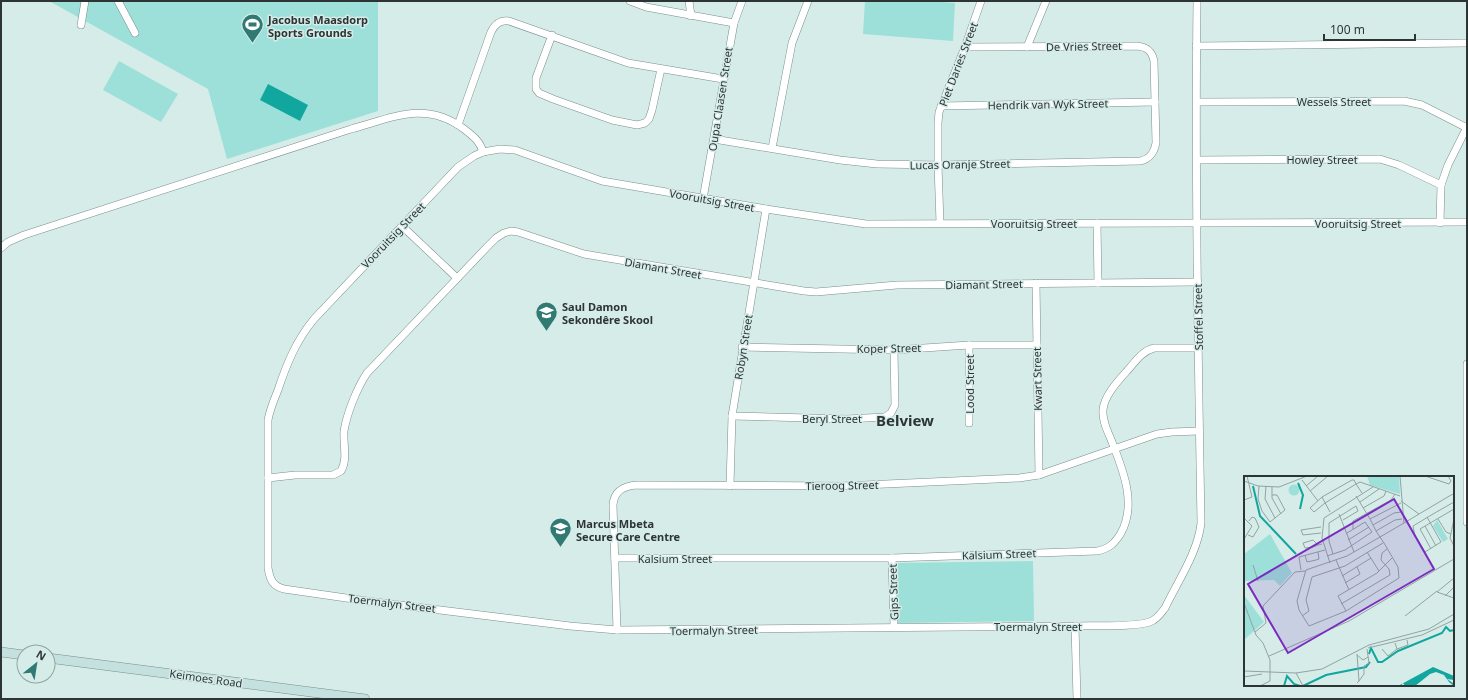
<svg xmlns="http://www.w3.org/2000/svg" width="1468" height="700" font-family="'Noto Sans',sans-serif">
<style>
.green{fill:#9de0d9}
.water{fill:#11a69e}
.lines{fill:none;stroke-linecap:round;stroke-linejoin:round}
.street-casing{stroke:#7a8e8c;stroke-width:8}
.secondary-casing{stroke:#7a8e8c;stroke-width:10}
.street{stroke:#fff;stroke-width:7}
.secondary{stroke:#c4e1df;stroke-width:9}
.labels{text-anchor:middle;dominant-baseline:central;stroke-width:3;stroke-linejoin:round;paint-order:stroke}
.poi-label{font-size:11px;font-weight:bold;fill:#2d3534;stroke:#d6ece9;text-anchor:start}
.street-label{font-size:11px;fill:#2d3534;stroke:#d6ece9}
.district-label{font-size:15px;font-weight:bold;fill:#2d3534;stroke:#d6ece9}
.inset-river{fill:none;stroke:#11a69e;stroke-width:2}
.inset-road{fill:none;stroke:#92a3a1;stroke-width:1}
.view{fill:#7b2cbf;fill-opacity:0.15;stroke:#7b2cbf;stroke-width:2}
.inset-edge{fill:none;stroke:#2d3534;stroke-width:2}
</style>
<rect width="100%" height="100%" fill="#d6ece9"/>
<!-- green -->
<g class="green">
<polygon points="49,1 378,1 378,111 227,159 208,89"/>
<polygon points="865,1 931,1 955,3 953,41 863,34"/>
<polygon points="119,61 178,94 161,122 103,90"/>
<polygon points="1033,561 1034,621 897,623 897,563"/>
</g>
<!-- water -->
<polygon class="water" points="268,84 308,105 300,121 260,100"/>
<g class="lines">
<defs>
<g id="street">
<polyline points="118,1 135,33"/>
<polyline points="630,1 646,7 734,23"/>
<polyline points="689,1 691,16"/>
<path d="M1197 1C1195 175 1198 349 1201 523 1198 552 1178 581 1165 608 1161 613 1158 618 1152 621 1137 628 1093 625 1075 626L617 630 570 626 367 601 284 589C272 586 270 579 268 568V420C270 409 274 400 278 390 287 363 296 341 314 319L458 167 474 156 483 152 500 149 515 150 602 181 766 209 866 224 1467 222"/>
<polyline points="81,25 85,1"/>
<polyline points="552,35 536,78 536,89 539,93 553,99 612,120 637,125 645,123 649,119 652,110 661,69"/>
<polyline points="1196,46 1467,43"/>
<polyline points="1027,47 1046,1"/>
<polyline points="1197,102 1404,101 1422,105 1467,128"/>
<polyline points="941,106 1155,102"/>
<path d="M458 125 491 32C495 24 500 20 509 21L628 63 723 79"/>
<path d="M714 139 840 160 877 164 938 165 1140 161C1150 159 1154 153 1156 143L1154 61C1152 51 1147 47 1137 46L965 47"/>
<polyline points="772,148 792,43 808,1"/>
<polyline points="1197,160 1380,159 1399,165 1441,185"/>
<polyline points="703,199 734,23 742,1"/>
<polyline points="940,223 938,165 938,123 939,112 965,47 981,1"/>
<polyline points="1097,223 1098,283"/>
<polyline points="1440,223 1441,185 1448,165 1467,127"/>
<polyline points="402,226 457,278"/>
<path d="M1 248 8 242 24 235 351 129C392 118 425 100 464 129 473 136 480 141 483 152"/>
<polyline points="1036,283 1039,475"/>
<polyline points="742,347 894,350 969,345 1037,345"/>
<polyline points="1467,364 1467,522"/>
<polyline points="732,416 847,419 885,417 891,413 895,405 894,350"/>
<polyline points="969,423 969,345"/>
<path d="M268 478 295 475H333L341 471C348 459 343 444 344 431 347 413 357 388 367 373L488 246 496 238 504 233 511 231 518 232 584 254 804 291 816 292 897 285 1198 282"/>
<polyline points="730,486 732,416 766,209"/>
<path d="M615 558H892L1097 551C1109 549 1115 543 1121 533 1137 504 1123 470 1112 442 1108 432 1102 421 1103 410 1104 396 1118 381 1127 371 1135 362 1142 351 1154 348H1199"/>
<polyline points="892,558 894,627"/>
<polyline points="1075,626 1077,699"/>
<path d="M617 630 613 505C614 491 623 486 637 485L842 486 1019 478 1039 475 1157 434 1172 432 1199 431"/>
</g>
<g id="secondary">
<polyline points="1,652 24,655"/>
<polyline points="48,658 365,699"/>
</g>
</defs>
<!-- street casing -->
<use href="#street" class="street-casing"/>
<!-- secondary casing -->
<use href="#secondary" class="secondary-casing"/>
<!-- street -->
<use href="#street" class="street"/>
<!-- secondary -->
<use href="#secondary" class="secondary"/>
</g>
<!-- icons -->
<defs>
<symbol id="stadium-pin" viewBox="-11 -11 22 30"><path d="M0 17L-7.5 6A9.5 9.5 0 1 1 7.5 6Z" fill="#317973" stroke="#d6ece9"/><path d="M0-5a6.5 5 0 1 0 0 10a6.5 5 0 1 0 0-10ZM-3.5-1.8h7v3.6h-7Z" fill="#fff"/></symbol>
<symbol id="school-pin" viewBox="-11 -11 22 30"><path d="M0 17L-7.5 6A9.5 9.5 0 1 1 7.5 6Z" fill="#317973" stroke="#d6ece9"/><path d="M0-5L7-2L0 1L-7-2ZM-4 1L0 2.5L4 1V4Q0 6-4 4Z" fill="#fff"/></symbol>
</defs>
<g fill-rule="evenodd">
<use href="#stadium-pin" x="240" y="12" width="25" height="34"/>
<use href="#school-pin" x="534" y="300" width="25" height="34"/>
<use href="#school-pin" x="548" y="516" width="25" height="34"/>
</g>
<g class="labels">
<!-- poi labels -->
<g class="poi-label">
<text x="268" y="19">Jacobus Maasdorp<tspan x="268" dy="13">Sports Grounds</tspan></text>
<text x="562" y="306">Saul Damon<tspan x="562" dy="13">Sekondêre Skool</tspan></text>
<text x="576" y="523">Marcus Mbeta<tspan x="576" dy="13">Secure Care Centre</tspan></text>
</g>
<!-- street labels -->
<g class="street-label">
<text transform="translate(1084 46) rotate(-1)">De Vries Street</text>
<text transform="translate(958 64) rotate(-69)">Piet Daries Street</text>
<text transform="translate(720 99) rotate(-81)">Oupa Claasen Street</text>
<text x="1334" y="101">Wessels Street</text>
<text transform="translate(1048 104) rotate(-1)">Hendrik van Wyk Street</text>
<text x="1322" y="159">Howley Street</text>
<text transform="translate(960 164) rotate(-1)">Lucas Oranje Street</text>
<text transform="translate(712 200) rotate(10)">Vooruitsig Street</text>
<text x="1034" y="223">Vooruitsig Street</text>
<text x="1358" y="223">Vooruitsig Street</text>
<text transform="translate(393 235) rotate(-46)">Vooruitsig Street</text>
<text transform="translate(663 268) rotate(10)">Diamant Street</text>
<text transform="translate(984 284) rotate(-1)">Diamant Street</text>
<text transform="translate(1198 317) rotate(-91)">Stoffel Street</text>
<text transform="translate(743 347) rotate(-81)">Robyn Street</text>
<text transform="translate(889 348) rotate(-1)">Koper Street</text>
<text transform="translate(1037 379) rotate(-91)">Kwart Street</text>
<text transform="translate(969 384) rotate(-90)">Lood Street</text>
<text x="832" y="418">Beryl Street</text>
<text transform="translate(842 485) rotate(-1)">Tieroog Street</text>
<text transform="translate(999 554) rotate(-2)">Kalsium Street</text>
<text x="675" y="558">Kalsium Street</text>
<text transform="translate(893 592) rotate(-92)">Gips Street</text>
<text transform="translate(392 603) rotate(7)">Toermalyn Street</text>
<text x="1038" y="626">Toermalyn Street</text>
<text transform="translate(714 630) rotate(-1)">Toermalyn Street</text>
<text transform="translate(206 678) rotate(8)">Keimoes Road</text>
</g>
<!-- district labels -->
<g class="district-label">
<text x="905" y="420">Belview</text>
</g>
</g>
<!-- overview -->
<g transform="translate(1244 476)">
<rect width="210" height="210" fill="#d6ece9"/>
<path d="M123 0H155L156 18 126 9ZM44.5 14a5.5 5.5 0 1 1 11 0a5.5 5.5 0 1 1-11 0ZM193 44 204 63 199 66 189 50ZM26 58 48 97 36 110 30 104 0 105V78ZM0 119 20 146 0 164Z" fill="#9de0d9"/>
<path d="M189 191 210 200V204L203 203 209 207 210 210 205 206 200 199 192 196 186 198 171 210H161L159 207 157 210H154Z" fill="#11a69e"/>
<path class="inset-river" d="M54 7 59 19 56 33M9 10 16 40 52 78M125 178 127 172 134 186H138L154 175 198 157 202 151 206 155 210 154M40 210 43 200 50 208 56 210M59 210 82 199 122 191 126 186"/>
<path class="inset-road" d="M156 0 160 47M181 0 205 8 207 5 204 0M58 4 74 25M0 5 14 10 35 11 63 0M15 10 14 23 18 35 26 46 41 34 33 19H28M22 10 21 23 31 42M62 10 74 0M28 11V22L37 38M66 15 84 0M118 17 112 8 110 4H108L78 21 66 32 70 36 81 27 112 8 116 6 156 20M112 20 123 38 126 43 132 55 140 67 154 91 155 102 102 135 65 150 55 134 53 125 62 94 103 80 136 61 160 47 207 19 210 18M78 21 86 36M0 24 8 21 3 0M157 25 175 38M116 26 135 13M119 32 140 20 142 15M95 38 110 76M183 41 197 66 181 76 171 60 169 50 189 38 210 26M0 42 8 50 0 63M126 43 157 27M194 43 202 56 207 58M210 43 206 62 210 70M129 49 150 37 157 36M181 50 192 70M109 53V45L147 24 151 18M132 55 151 44 158 43M77 57 59 59 57 54 77 51M4 59 9 61 15 51 11 42 8 41 5 45M104 64 125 51M74 69 69 64 59 67 61 72 69 71 74 69 78 68M187 73 176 53 210 33M123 76 135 95M89 78 85 65V47L112 30 114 35 99 44M61 79 63 86 72 84 75 83 74 76M83 80 101 74 128 56 121 46 103 57M92 84 105 114M86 87 78 62 80 42 129 11M9 89 14 105M57 94 55 81 81 74M98 100 127 82M210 102 193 116 210 122M101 107 116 98 113 91M201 120 210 111M0 127 12 159 19 167 26 184V205L16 210M97 128 146 99 145 93 137 84 138 77 143 73M102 135 94 120 133 97 148 82M58 140 65 135 62 124 68 101 101 90 139 67M161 140 193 115M11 156 22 147 19 130 51 96 61 95M151 167 153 173 164 169 163 164M124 172 178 159 210 144M138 173 144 180 153 173M113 179 119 184 124 181M25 180 105 145 210 83M0 195 52 197 78 193 125 169 185 153 210 138M52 197 59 210M0 201 18 198M115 205 120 198V190L125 187 123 173M113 207 115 205 113 178"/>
<path class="view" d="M150 23 190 93 44 177 4 108Z"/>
<rect width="210" height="210" class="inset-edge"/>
</g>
<!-- border -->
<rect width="1468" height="700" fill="none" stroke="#2d3534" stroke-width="4"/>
<!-- north arrow -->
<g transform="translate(36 664) rotate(30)"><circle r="19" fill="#d6ece9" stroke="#92a3a1"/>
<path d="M0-3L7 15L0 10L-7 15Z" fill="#317973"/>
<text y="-6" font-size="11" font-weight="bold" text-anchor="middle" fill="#2d3534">N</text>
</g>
<!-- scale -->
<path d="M1324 34v6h91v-6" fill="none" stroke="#2d3534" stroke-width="2"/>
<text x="1330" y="34" font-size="12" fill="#2d3534" stroke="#d6ece9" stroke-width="3" paint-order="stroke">100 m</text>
</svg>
